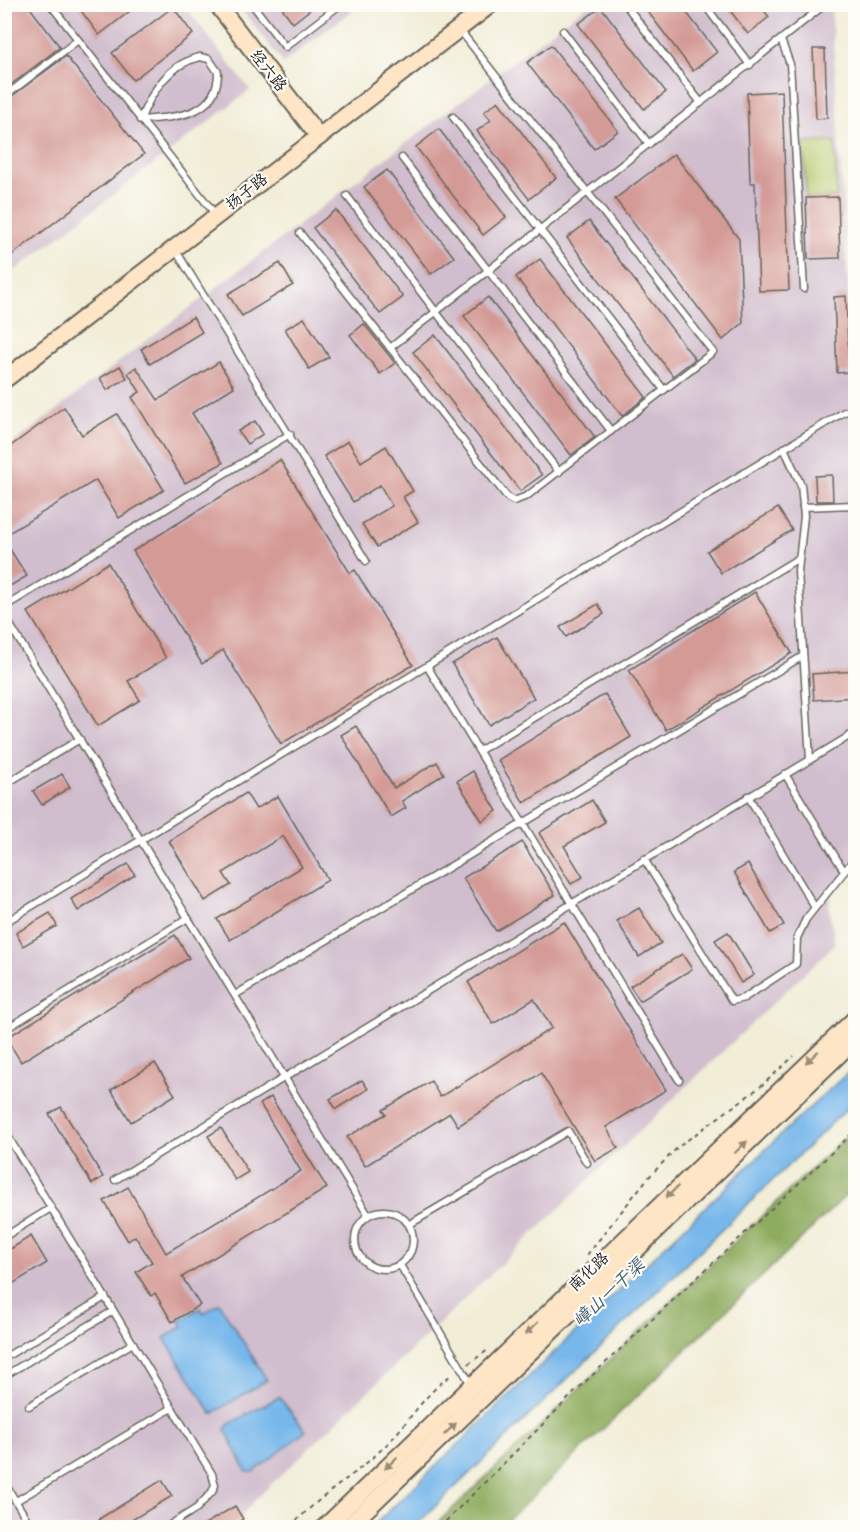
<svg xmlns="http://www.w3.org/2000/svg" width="860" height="1532" font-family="'Balsamiq Sans','LXGW WenKai TC',sans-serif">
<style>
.industrial{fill:#d0bdcd}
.green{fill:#b3c76b;stroke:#687244;stroke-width:1.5}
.forest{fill:#8eac5f;stroke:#55643e;stroke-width:1.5}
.water{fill:#77b7eb;stroke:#4a6a84;stroke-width:1.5}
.building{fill:#d49a95}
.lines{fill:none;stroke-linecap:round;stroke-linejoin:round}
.lane-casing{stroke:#67655d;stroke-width:9}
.secondary-casing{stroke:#67655d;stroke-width:20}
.path{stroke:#67655d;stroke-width:2;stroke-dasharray:4.5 4.5;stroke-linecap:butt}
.lane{stroke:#fff;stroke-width:6}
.secondary{stroke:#fde5c5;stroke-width:16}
.oneway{fill:#988b79}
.labels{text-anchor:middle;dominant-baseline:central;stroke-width:4.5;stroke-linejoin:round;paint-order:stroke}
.street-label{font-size:16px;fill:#1c1c1c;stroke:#fdfcf7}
.water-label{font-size:18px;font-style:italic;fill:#405a6f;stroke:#fdfcf7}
</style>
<rect width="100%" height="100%" fill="#fdfcf7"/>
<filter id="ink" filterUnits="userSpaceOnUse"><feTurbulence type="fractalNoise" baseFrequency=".0167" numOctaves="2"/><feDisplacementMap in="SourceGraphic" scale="12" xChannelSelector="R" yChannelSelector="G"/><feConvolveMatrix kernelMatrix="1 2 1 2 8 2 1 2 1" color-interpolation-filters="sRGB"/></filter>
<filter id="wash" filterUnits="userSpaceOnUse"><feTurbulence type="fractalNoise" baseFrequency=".008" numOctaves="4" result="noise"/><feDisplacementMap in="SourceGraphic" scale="24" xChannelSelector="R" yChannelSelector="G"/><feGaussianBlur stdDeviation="1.35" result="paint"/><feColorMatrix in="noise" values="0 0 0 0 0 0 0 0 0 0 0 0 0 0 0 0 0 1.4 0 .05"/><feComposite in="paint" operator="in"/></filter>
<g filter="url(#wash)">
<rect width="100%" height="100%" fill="#f1edd7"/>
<!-- industrial -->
<g class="industrial">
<polygon points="5,5 184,5 250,90 5,278"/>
<polygon points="238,5 360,5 283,63"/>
<polygon points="587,5 831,5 856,419 856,865 831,895 829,906 835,944 256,1499 231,1527 5,1528 5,449"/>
</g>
<!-- green -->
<polygon class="green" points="835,141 837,197 806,198 804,143"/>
<!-- forest -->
<polygon class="forest" points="855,1128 855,1187 501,1527 433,1527"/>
<!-- water -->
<g class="water">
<polygon points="855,1066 855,1101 414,1527 372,1527 791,1125"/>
<polygon points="219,1303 267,1380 212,1414 164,1338 183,1326 180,1321 200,1308 204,1313"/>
<polygon points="279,1397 306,1431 254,1472 247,1472 225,1429 229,1424"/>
</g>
<g id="blocks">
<!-- building -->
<g class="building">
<polygon points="4,4 27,4 60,47 4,90"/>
<polygon points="76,4 139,4 99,35"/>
<polygon points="279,4 317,4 293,23"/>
<polygon points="642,4 680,4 717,52 693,71"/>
<polygon points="725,4 759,4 769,17 748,34"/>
<polygon points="173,7 193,34 133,80 112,53"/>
<polygon points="601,7 666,92 644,109 578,24"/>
<polygon points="551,45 618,131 594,149 527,63"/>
<polygon points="813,49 825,49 827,118 816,119"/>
<polygon points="66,56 144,154 4,261 4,102"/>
<polygon points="782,91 789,290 759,291 755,183 750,183 747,93"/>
<polygon points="498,101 556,178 529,199 477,131 491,120 484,112"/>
<polygon points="439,129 506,217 483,235 416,147"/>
<polygon points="674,154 739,239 743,323 723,340 615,199"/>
<polygon points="387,170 454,257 431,274 364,187"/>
<polygon points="838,197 840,258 808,259 806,198"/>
<polygon points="336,210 403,297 380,314 313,228"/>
<polygon points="589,221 695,359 673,376 567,238"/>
<polygon points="540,259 646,397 622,416 516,277"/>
<polygon points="280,263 293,285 242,316 228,294"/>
<polygon points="846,296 849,372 837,373 834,297"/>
<polygon points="488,297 595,437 571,455 464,316"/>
<polygon points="193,317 202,332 150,364 141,349"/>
<polygon points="304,318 329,357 309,369 285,329"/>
<polygon points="364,324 395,363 380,374 350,335"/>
<polygon points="435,335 542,475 520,491 413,352"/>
<polygon points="219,362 234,387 192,413 223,463 185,483 132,397 140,392 128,373 136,367 158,400"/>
<polygon points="120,366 127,378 107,390 100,378"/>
<polygon points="64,407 82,435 117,414 164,490 119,518 96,480 4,536 4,451"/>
<polygon points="255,421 263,434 247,444 238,431"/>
<polygon points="348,441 361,462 386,446 413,491 403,497 418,522 377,547 362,524 392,506 380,485 353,502 324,456"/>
<polygon points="280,460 350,573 355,570 413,665 281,744 223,650 202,664 133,551"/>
<polygon points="832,475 833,501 816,501 815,476"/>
<polygon points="778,508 792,530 721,573 707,551"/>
<polygon points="4,540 27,576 10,586 4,578"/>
<polygon points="108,563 166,658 128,681 140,700 98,726 28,612"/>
<polygon points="755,592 792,653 666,730 629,670"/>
<polygon points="598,604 604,614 566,637 560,627"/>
<polygon points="497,637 534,698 489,725 452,664"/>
<polygon points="855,671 855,697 814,700 812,674"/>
<polygon points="605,694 631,737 524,803 498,760"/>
<polygon points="356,726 394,788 437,762 444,774 402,801 406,808 391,817 341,735"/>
<polygon points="473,771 497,811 482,821 457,781"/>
<polygon points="62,774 70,787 42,805 33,791"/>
<polygon points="246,793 256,809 278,796 328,880 230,940 217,919 302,867 283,836 223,873 231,885 205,901 169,841"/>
<polygon points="592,800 605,822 564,846 583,877 571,884 539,833"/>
<polygon points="522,842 555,895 496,931 463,878"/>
<polygon points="128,864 135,875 78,911 71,899"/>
<polygon points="748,864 784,925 770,933 734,872"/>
<polygon points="639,908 661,943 639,957 617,921"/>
<polygon points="50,913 57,926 23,946 16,933"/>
<polygon points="564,922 666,1090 606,1127 618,1148 595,1161 541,1073 458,1126 450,1113 365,1166 347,1137 386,1114 383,1110 431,1081 440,1097 552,1028 534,999 493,1024 468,982"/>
<polygon points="728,932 754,975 741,983 715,940"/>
<polygon points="175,935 189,958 21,1062 6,1038"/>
<polygon points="682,954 692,969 640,1001 630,986"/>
<polygon points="155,1063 175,1095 131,1122 111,1090"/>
<polygon points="362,1080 368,1089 336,1109 330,1099"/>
<polygon points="271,1097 327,1188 182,1277 200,1305 172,1322 155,1293 151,1296 136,1272 152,1262 135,1236 128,1241 104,1201 128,1187 166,1253 301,1171 260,1104"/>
<polygon points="61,1107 103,1177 92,1184 49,1114"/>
<polygon points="221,1128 248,1172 235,1180 208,1136"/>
<polygon points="31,1236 47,1263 4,1289 4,1253"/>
<polygon points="162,1480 172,1496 120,1527 104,1527 99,1519"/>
<polygon points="235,1506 243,1519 230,1527 200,1527"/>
</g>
</g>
</g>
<g filter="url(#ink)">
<use href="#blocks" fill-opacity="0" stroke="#67655d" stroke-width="1.5"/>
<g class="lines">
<defs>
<g id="lane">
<polyline points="50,4 215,214"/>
<polyline points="252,4 285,47 341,4"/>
<polyline points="625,4 701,103"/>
<polyline points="704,4 750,65"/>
<polyline points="563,31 649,144"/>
<polyline points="781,40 790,64 804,289"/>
<path d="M200 57 209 59 218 72C218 117 174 117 140 120 152 91 169 64 200 57Z"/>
<polyline points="4,97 78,40"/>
<polyline points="453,117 664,390"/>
<polyline points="402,158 611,431"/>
<polyline points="347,196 559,472"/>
<polyline points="300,233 508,498 514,501 527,496 713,352 459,29"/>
<polyline points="175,249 366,561"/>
<polyline points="390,348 823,6 829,4"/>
<polyline points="784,448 801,485 804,516 798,571 810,759"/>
<polyline points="803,507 854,505"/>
<polyline points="4,607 290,434"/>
<polyline points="4,615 368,1215"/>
<polyline points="479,751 799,558"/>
<polyline points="785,774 844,871"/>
<polyline points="4,785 80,739"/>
<polyline points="748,796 814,906"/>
<polyline points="644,859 732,1001 744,998 796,964 797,938 806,919 856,857"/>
<polyline points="4,923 427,666"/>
<polyline points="235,995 803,656"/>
<polyline points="4,1030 188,918"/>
<polyline points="679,1080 427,666 844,412 856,409"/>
<polyline points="4,1130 212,1474 215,1485 212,1492 197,1508 165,1528"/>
<polyline points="115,1180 856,732"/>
<circle cx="384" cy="1240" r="29"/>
<polyline points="410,1224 568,1131 587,1163"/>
<polyline points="4,1237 51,1208"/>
<polyline points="400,1265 472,1386"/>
<polyline points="4,1358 105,1297"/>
<polyline points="4,1376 113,1311"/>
<polyline points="29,1406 133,1343"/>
<polyline points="4,1482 32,1528"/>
<polyline points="16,1501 172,1408"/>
</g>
<g id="secondary">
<polyline points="217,4 319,137"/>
<polyline points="4,380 491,4"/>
<polyline points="324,1528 856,1018"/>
<polyline points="347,1528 856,1038"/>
</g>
</defs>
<!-- lane casing -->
<use href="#lane" class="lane-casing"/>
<!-- secondary casing -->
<use href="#secondary" class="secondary-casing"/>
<!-- path -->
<g class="path">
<polyline points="587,1255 647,1179 678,1147 760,1087 794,1056"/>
<polyline points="468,1364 488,1350"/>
<path d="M290 1528C317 1497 352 1478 381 1450 407 1426 423 1394 453 1374"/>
<polyline points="439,1528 586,1381 856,1130"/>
<polyline points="848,1528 856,1524"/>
</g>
<!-- lane -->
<use href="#lane" class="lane"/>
<!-- secondary -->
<use href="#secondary" class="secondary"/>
</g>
<!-- one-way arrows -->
<defs><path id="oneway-solid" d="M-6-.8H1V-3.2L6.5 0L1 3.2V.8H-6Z" transform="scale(1.5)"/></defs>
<g class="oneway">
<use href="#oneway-solid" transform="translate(812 1057) rotate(137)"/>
<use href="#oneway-solid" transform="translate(741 1147) rotate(-44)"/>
<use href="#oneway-solid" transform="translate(672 1192) rotate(136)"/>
<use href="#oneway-solid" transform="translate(532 1328) rotate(136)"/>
<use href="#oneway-solid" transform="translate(450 1429) rotate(-44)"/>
<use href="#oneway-solid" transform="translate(391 1463) rotate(136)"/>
</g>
</g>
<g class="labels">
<!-- street labels -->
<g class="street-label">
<text transform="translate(268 71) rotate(52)">经六路</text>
<text transform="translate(247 192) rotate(-38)">扬子路</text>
<text transform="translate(589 1272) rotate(-44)">南化路</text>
</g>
<!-- water labels -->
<g class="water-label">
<text transform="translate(609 1293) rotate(-43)">嶂山一干渠</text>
</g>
</g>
<!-- margin -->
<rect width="860" height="1532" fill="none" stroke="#fdfcf7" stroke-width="24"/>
</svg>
